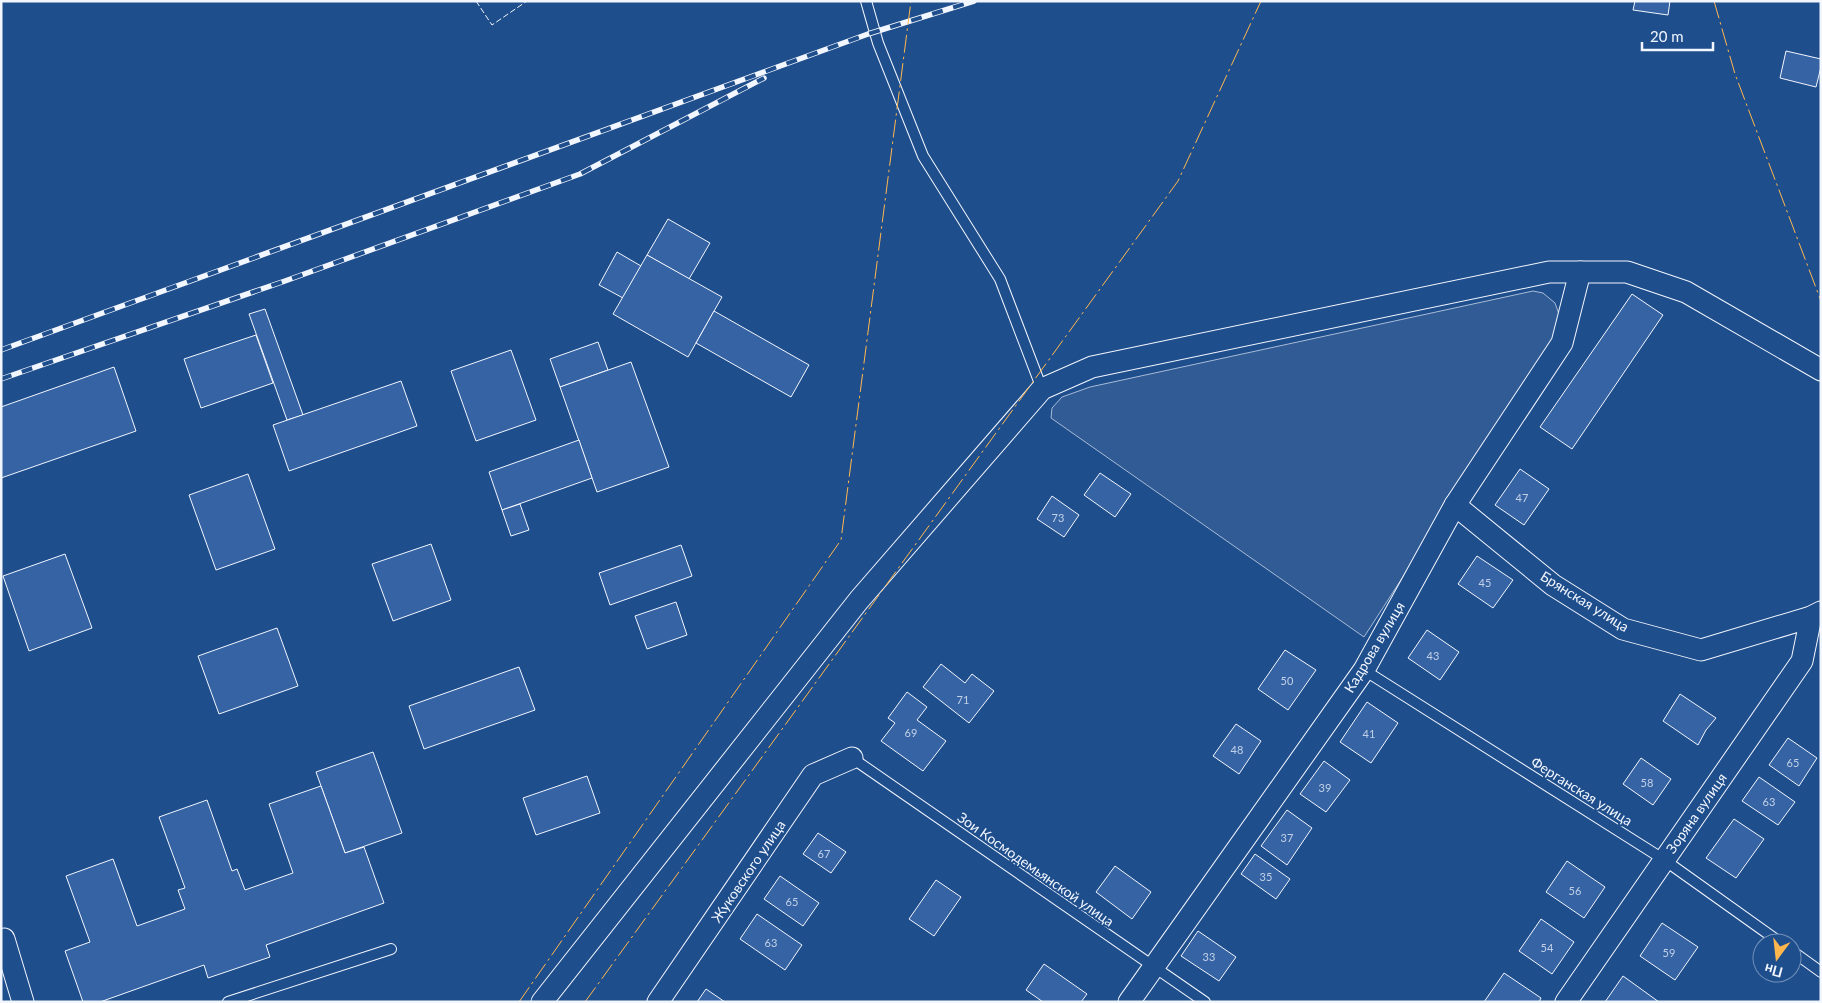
<svg xmlns="http://www.w3.org/2000/svg" width="1822" height="1003" font-family="Lato,sans-serif">
<style>
.built{fill:#305b95;stroke:#a8bbd7}
.building{fill:#3563a3;stroke:#f2f6ff}
.lines{fill:none;stroke-linecap:round;stroke-linejoin:round}
.lane-casing{stroke:#f2f6ff;stroke-width:12}
.street-casing{stroke:#f2f6ff;stroke-width:23}
.lane{stroke:#1f4e8c;stroke-width:10}
.street{stroke:#1f4e8c;stroke-width:21}
.rail-casing{stroke:#f2f6ff;stroke-width:5.5}
.rail{stroke:#1f4e8c;stroke-width:4;stroke-dasharray:11;stroke-linecap:butt}
.fence{stroke:#f2f6ff;stroke-width:1;stroke-dasharray:6 2.5;stroke-linecap:butt}
.power{stroke:#ffb74d;stroke-width:1;stroke-dasharray:18 4 2.5 4;stroke-linecap:butt}
.labels{text-anchor:middle;dominant-baseline:central;stroke-width:4;stroke-linejoin:round;paint-order:stroke}
.number-label{font-size:11px;fill:#c3d1e8}
.street-label{font-size:14px;fill:#f2f6ff;stroke:#1f4e8c}
</style>
<rect width="100%" height="100%" fill="#1f4e8c"/>
<!-- built -->
<polygon class="built" points="1533,291 1543,293 1555,303 1560,317 1553,345 1364,637 1051,418 1052,408 1062,397 1090,387"/>
<!-- building -->
<g class="building">
<polygon points="1635,1 1670,1 1668,15 1633,10"/>
<polygon points="1786,51 1821,59 1821,67 1816,87 1780,78"/>
<polygon points="668,219 710,243 689,279 647,255"/>
<polygon points="617,252 641,266 623,298 599,285"/>
<polygon points="647,255 722,297 688,357 613,314"/>
<polygon points="1632,294 1663,315 1572,449 1540,427"/>
<polygon points="265,309 303,415 287,420 249,314"/>
<polygon points="714,311 809,365 791,397 696,343"/>
<polygon points="256,335 273,383 201,408 184,359"/>
<polygon points="598,342 608,370 560,387 550,359"/>
<polygon points="511,350 536,420 476,441 451,371"/>
<polygon points="631,362 669,467 597,492 560,387"/>
<polygon points="114,367 136,431 1,478 1,407"/>
<polygon points="401,381 417,426 289,471 273,425"/>
<polygon points="579,440 592,478 502,510 489,472"/>
<polygon points="1520,469 1549,489 1524,525 1495,505"/>
<polygon points="1100,473 1131,494 1115,517 1084,495"/>
<polygon points="248,474 275,549 216,570 189,495"/>
<polygon points="1052,496 1079,515 1064,537 1037,519"/>
<polygon points="520,504 529,530 511,536 502,510"/>
<polygon points="431,544 451,600 393,621 372,564"/>
<polygon points="681,545 692,576 610,605 599,573"/>
<polygon points="65,554 92,628 29,651 3,576"/>
<polygon points="1477,556 1513,580 1493,608 1458,584"/>
<polygon points="676,602 687,635 647,649 635,616"/>
<polygon points="277,628 298,686 219,714 198,656"/>
<polygon points="1427,630 1459,652 1440,680 1408,658"/>
<polygon points="1285,650 1316,670 1288,710 1258,689"/>
<polygon points="941,664 965,683 972,674 994,691 969,723 923,687"/>
<polygon points="519,667 535,710 424,749 409,706"/>
<polygon points="907,692 927,707 917,720 946,741 923,771 881,741 895,723 888,718"/>
<polygon points="1680,694 1716,718 1706,730 1698,745 1663,721"/>
<polygon points="1367,702 1398,723 1371,763 1340,742"/>
<polygon points="1236,724 1261,741 1239,774 1213,756"/>
<polygon points="1788,738 1817,758 1799,786 1769,765"/>
<polygon points="373,752 402,833 345,853 316,772"/>
<polygon points="1641,758 1671,779 1653,805 1623,784"/>
<polygon points="1324,761 1350,780 1326,812 1300,794"/>
<polygon points="587,776 600,813 536,835 523,798"/>
<polygon points="1759,777 1795,802 1778,825 1742,801"/>
<polygon points="321,786 345,853 364,847 384,903 266,945 270,957 208,978 204,965 100,1002 83,1002 65,951 90,942 66,876 113,859 137,926 185,909 178,890 185,888 159,817 207,800 232,871 237,869 245,890 293,873 269,804"/>
<polygon points="1287,810 1312,828 1287,865 1261,846"/>
<polygon points="1734,819 1764,839 1736,878 1706,858"/>
<polygon points="818,833 846,852 831,873 803,854"/>
<polygon points="1255,854 1290,879 1276,899 1241,874"/>
<polygon points="1567,861 1605,887 1584,918 1546,892"/>
<polygon points="1115,866 1151,892 1132,919 1096,892"/>
<polygon points="780,876 819,903 803,926 764,899"/>
<polygon points="936,880 961,897 934,936 909,919"/>
<polygon points="757,914 802,945 785,970 740,939"/>
<polygon points="1541,919 1574,942 1552,974 1519,951"/>
<polygon points="1662,923 1698,947 1675,980 1640,956"/>
<polygon points="1198,931 1236,957 1219,981 1181,956"/>
<polygon points="1044,964 1087,994 1081,1002 1043,1002 1026,990"/>
<polygon points="1504,973 1541,998 1539,1002 1484,1002"/>
<polygon points="1623,976 1659,1002 1605,1002"/>
<polygon points="706,989 725,1002 697,1002"/>
</g>
<g class="lines">
<defs>
<g id="lane">
<polyline points="866,1 878,43 923,156 1000,279 1042,389"/>
<polyline points="1364,670 1663,859 1781,943"/>
<polyline points="852,758 1205,1002"/>
<polyline points="1792,951 1821,972"/>
<polyline points="228,1002 391,949"/>
</g>
<g id="street">
<polyline points="1455,505 1553,585 1623,629 1701,650 1811,617 1821,612"/>
<polyline points="4,939 23,1002"/>
<polyline points="542,1002 859,600 1042,389 1092,367 1549,272 1627,272 1686,292 1821,370"/>
<polyline points="658,1002 813,775 852,758"/>
<polyline points="1129,1002 1364,670 1455,505 1562,343 1580,272"/>
<polyline points="1566,1002 1802,661 1811,617"/>
</g>
</defs>
<!-- lane casing -->
<use href="#lane" class="lane-casing"/>
<!-- street casing -->
<use href="#street" class="street-casing"/>
<!-- lane -->
<use href="#lane" class="lane"/>
<!-- street -->
<use href="#street" class="street"/>
<defs>
<g id="rail">
<polyline points="1,350 868,34 974,1"/>
<polyline points="1,379 285,281 580,174 764,78"/>
</g>
</defs>
<!-- rail casing -->
<use href="#rail" class="rail-casing"/>
<!-- rail -->
<use href="#rail" class="rail"/>
<!-- fence -->
<polyline class="fence" points="476,1 492,25 527,1"/>
<!-- power -->
<g class="power">
<polyline points="1714,1 1735,74 1821,301"/>
<polyline points="519,1002 841,540 911,1"/>
<polyline points="585,1002 1178,181 1261,1"/>
</g>
</g>
<g class="labels">
<!-- number labels -->
<g class="number-label">
<text x="1522" y="497">47</text>
<text x="1058" y="517">73</text>
<text x="1485" y="582">45</text>
<text x="1433" y="655">43</text>
<text x="1287" y="680">50</text>
<text x="963" y="699">71</text>
<text x="911" y="732">69</text>
<text x="1369" y="733">41</text>
<text x="1237" y="749">48</text>
<text x="1793" y="762">65</text>
<text x="1647" y="782">58</text>
<text x="1325" y="787">39</text>
<text x="1769" y="801">63</text>
<text x="1287" y="837">37</text>
<text x="824" y="853">67</text>
<text x="1266" y="876">35</text>
<text x="1575" y="890">56</text>
<text x="792" y="901">65</text>
<text x="771" y="942">63</text>
<text x="1547" y="947">54</text>
<text x="1669" y="952">59</text>
<text x="1209" y="956">33</text>
</g>
<!-- street labels -->
<g class="street-label">
<text transform="translate(1585 601) rotate(32)">Брянская улица</text>
<text transform="translate(1374 647) rotate(-59)">Кадрова вулиця</text>
<text transform="translate(1582 791) rotate(32)">Ферганская улица</text>
<text transform="translate(1696 813) rotate(-55)">Зоряна вулиця</text>
<text transform="translate(1036 869) rotate(35)">Зои Космодемьянской улица</text>
<text transform="translate(748 871) rotate(-56)">Жуковского улица</text>
</g>
</g>
<!-- border -->
<rect width="1822" height="1003" fill="none" stroke="#f2f6ff" stroke-width="5"/>
<!-- north arrow -->
<g transform="translate(1777 958) rotate(195)"><circle r="24" fill="#1f4e8c" stroke="#7391ba"/>
<path d="M0-4L9 19L0 12L-9 19Z" fill="#ffb74d"/>
<text y="-8" font-size="14" font-weight="bold" text-anchor="middle" fill="#f2f6ff">Пн</text>
</g>
<!-- scale -->
<path d="M1642 42v8h71v-8" fill="none" stroke="#f2f6ff" stroke-width="2.5"/>
<text x="1650" y="42" font-size="15" fill="#f2f6ff" stroke="#1f4e8c" stroke-width="4" paint-order="stroke">20 m</text>
</svg>
